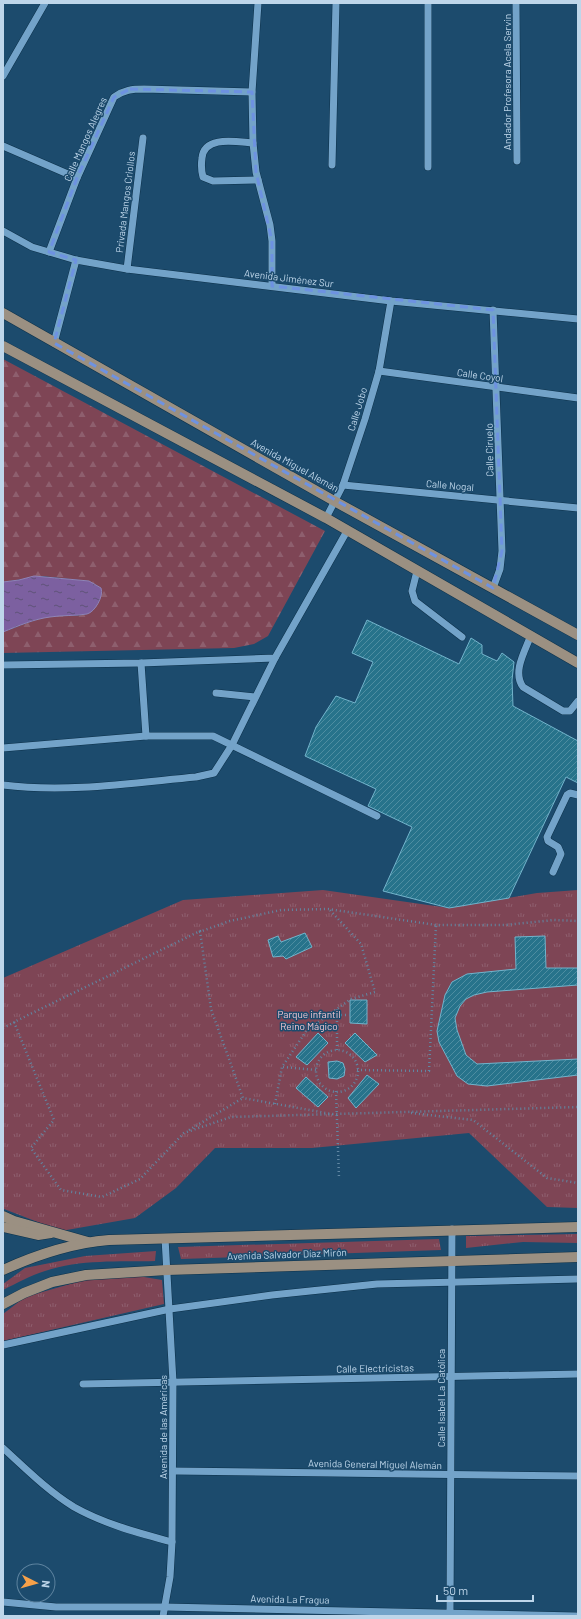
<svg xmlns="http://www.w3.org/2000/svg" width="581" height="1619" font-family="Barlow,sans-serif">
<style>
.forest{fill:url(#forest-firs)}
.park{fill:url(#park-tufts)}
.water{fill:url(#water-ripples);stroke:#9083b6}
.building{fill:url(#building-hatch);stroke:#72b4cc}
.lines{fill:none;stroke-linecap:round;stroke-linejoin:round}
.minor-casing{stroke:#0c3049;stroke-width:8}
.major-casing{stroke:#0c3049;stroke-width:11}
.path{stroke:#6187a3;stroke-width:2.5;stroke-dasharray:1 3;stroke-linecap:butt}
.minor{stroke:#73a3c9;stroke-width:7}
.major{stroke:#9b9082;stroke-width:10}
.marked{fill:none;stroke:#6e92e1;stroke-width:3;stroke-dasharray:8 5;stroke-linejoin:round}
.labels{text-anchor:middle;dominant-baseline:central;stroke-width:3;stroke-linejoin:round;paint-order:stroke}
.street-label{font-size:10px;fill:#bed6ea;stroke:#1c4b6d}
.park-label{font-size:10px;fill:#f4c6d1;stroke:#1c4b6d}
</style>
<defs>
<pattern id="forest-firs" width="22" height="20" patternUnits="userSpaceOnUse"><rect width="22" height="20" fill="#7e4555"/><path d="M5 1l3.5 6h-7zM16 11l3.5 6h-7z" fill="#8e5f6e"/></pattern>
<pattern id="park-tufts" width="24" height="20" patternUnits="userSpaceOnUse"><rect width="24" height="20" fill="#7e4555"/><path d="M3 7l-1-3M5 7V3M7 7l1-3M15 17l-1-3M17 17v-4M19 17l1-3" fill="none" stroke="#8e5f6e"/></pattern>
<pattern id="water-ripples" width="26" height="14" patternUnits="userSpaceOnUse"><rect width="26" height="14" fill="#7c60a0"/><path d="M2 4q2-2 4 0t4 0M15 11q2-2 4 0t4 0" fill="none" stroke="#5e5278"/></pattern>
<pattern id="building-hatch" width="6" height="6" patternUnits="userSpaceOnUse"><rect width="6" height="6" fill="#27738b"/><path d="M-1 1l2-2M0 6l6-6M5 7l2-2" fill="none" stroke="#4e8da1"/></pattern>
</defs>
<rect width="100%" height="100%" fill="#1c4b6d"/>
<!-- forest -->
<path class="forest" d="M3 359 325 531 268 636 254 644 234 648 3 653V632C18 627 32 620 47 617 60 615 74 617 87 614 96 611 102 597 101 588L89 581 42 576 3 582Z"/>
<!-- park -->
<g class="park">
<polygon points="323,890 449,908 537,893 578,890 578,1208 547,1207 469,1133 312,1148 215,1148 176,1188 135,1218 61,1231 4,1209 3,978 183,900"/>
<polygon points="578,1234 578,1243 523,1242 466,1248 466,1236"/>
<polygon points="439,1239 441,1250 181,1259 178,1247"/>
<path d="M156 1251 155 1261C119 1262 80 1259 45 1271 31 1275 17 1283 3 1290V1284L25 1268 85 1256Z"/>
<polygon points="138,1276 162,1280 164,1304 3,1341 3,1314 25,1297 91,1278"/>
</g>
<!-- water -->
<path class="water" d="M34 576 89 581 101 588C104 596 95 612 87 614 76 616 62 615 50 617 34 619 18 626 3 632V582L19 580Z"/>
<!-- building -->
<g class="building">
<polygon points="367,620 459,664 471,638 482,645 482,654 497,661 502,653 514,662 512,680 513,706 578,741 578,783 566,777 509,898 449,908 383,891 412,827 368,806 376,789 305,756 316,727 336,696 355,703 373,662 352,653"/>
<polygon points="305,933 312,947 286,959 283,956 273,957 268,940 278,936 281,942"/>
<polygon points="545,936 546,968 578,968 578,985 487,992 474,995 466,999 460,1006 455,1018 457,1030 466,1055 477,1064 578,1059 578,1075 487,1086 468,1084 457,1076 439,1042 437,1031 445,995 452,982 467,974 516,969 515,937"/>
<polygon points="350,1000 367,1000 367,1024 350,1023"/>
<polygon points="318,1033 328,1043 307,1065 296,1057"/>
<polygon points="355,1033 377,1055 365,1062 345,1043"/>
<polygon points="337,1061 343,1063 345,1069 344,1076 337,1079 329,1078 328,1062"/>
<polygon points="367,1075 379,1084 356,1108 348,1098"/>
<polygon points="306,1077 328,1097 318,1107 296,1088"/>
</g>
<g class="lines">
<defs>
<g id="minor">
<polyline points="258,3 252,92 253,143 256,172 270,225 272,241 272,286"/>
<polyline points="516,3 517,161"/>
<polyline points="3,76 45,3"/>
<path d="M253 143C237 142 204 135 202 158 201 165 201 170 203 177L213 181 258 180"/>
<polyline points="3,146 77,178"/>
<polyline points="332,165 336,3"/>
<polyline points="428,167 428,3"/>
<polyline points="3,231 32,247 49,252 76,260 127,269 391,301 578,319"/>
<path d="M49 252 77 178 114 97C124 90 132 89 144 89L252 92"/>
<polyline points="127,269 143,138"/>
<polyline points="54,343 76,260"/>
<polyline points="379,371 578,398"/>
<polyline points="343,485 578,508"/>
<polyline points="326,518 343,485 365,419 379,371 391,301"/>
<polyline points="417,571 412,591 415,601 462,637"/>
<polyline points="493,588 500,569 502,551 493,310"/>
<path d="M531 635C525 651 512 672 523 687L563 711H570L578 701"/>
<polyline points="141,663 146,736"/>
<polyline points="3,665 141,663 275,658 347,531"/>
<polyline points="216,693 255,697"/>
<polyline points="3,748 146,736 213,736 377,816"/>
<path d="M3 785C67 793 132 783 196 777L214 773 232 745 275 658"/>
<polyline points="553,872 561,854 558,847 548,841 547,837 567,795 570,793 578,795"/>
<polyline points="3,1345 170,1309 272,1295 377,1284 578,1279"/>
<polyline points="83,1384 578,1374"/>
<path d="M3 1448C26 1469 48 1491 74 1507 104 1524 139 1533 172 1542"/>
<polyline points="173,1471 578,1476"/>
<polyline points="3,1602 56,1607 165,1607 576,1616"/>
<polyline points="163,1616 170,1577 172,1542 173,1382 165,1238"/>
<polyline points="450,1616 452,1229"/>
</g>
<g id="major">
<polyline points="3,313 336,502 578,635"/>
<polyline points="3,346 326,518 578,663"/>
<polyline points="3,1216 14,1221 88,1242"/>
<polyline points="3,1227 38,1235 51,1233"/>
<path d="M3 1270C36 1255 72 1243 109 1240L578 1227"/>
<polyline points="3,1304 24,1293 52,1282 86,1275 167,1270 578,1257"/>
</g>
</defs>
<!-- minor casing -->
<use href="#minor" class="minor-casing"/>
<!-- major casing -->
<use href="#major" class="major-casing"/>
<!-- path -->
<g class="path">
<polyline points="199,932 230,921 281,910 328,909 436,925 505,925 554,920 578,921"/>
<polyline points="337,1009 337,1050"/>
<polyline points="337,1015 350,1015"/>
<polyline points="3,1028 15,1022"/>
<circle cx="337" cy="1071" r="21"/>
<polyline points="283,1067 316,1070"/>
<polyline points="357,1070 429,1071 436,925"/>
<polyline points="336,1091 339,1178"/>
<polyline points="275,1104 282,1067 307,1030 351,999 375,992 361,944 329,909"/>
<polyline points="411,1113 473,1120 547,1178 578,1183"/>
<polyline points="337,1115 243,1098 211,1009 200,931 14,1022 54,1120 31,1148 61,1190 102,1197 140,1179 184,1133 231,1117 578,1107"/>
<polyline points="189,1130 243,1098"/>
</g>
<!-- minor -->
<use href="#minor" class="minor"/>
<!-- major -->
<use href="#major" class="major"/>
</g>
<!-- marked area -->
<path class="marked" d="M130 89 252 92 256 172 272 241V286L493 310 502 551 493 588 54 343 76 260 49 252 77 178 114 97Z"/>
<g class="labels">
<!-- street labels -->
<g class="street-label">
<text transform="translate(507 82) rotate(-90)">Andador Profesora Acela Servin</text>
<text transform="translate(85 139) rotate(-66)">Calle Mangos Alegres</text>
<text transform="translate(125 202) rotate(-83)">Privada Mangos Criollos</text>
<text transform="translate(289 278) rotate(7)">Avenida Jiménez Sur</text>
<text transform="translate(480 375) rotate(8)">Calle Coyol</text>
<text transform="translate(357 409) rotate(-73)">Calle Jobo</text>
<text transform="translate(489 450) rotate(-91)">Calle Ciruelo</text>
<text transform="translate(295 465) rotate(29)">Avenida Miguel Alemán</text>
<text transform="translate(450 485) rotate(5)">Calle Nogal</text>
<text transform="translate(287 1254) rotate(-2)">Avenida Salvador Díaz Mirón</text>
<text transform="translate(375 1368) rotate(-1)">Calle Electricistas</text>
<text transform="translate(441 1398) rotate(-90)">Calle Isabel La Católica</text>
<text transform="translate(163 1427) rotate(-90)">Avenida de las Américas</text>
<text transform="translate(375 1464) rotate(1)">Avenida General Miguel Alemán</text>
<text transform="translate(290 1599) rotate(1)">Avenida La Fragua</text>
</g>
<!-- park labels -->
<g class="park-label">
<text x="309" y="1014">Parque infantil<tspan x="309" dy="12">Reino Mágico</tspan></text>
</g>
</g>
<!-- border -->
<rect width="581" height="1619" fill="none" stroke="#bed6ea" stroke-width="8"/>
<!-- north arrow -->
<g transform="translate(36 1583) rotate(96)"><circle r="19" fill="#1c4b6d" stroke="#5d839f"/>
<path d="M0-3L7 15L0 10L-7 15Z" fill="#f7a149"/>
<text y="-6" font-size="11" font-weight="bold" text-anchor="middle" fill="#bed6ea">N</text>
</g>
<!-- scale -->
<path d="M437 1595v6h96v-6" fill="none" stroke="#bed6ea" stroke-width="2"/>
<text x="443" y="1595" font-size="12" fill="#bed6ea" stroke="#1c4b6d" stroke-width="3" paint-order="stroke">50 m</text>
</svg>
